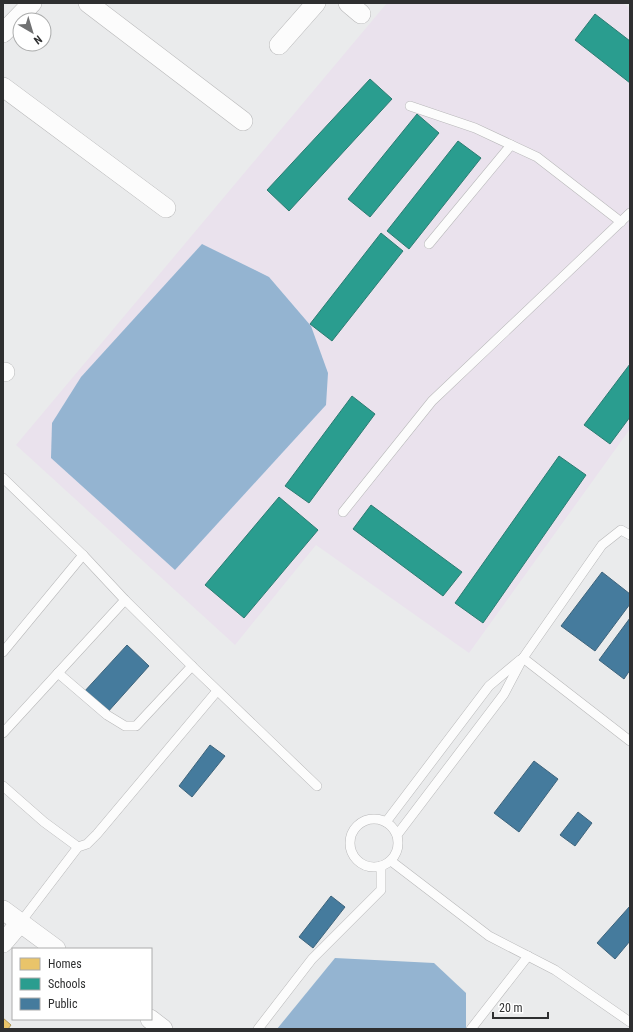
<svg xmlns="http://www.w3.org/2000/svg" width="633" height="1032" font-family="'Roboto Condensed',sans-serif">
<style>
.education{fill:#eae2ed}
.water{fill:#94b4d1}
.homes{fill:#e9c46a;stroke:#b19759}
.schools{fill:#2a9d8f;stroke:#2b7c72}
.public{fill:#457b9d;stroke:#3e647c}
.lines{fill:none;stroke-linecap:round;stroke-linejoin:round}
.service-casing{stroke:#b8b8b9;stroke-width:10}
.minor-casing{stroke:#b8b8b9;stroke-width:20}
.service{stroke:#fcfcfc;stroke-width:9}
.minor{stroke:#fcfcfc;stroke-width:19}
</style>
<rect width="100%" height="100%" fill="#eaebec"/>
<!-- education -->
<polygon class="education" points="387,3 622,3 630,8 630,429 469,653 316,545 235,645 16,445"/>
<!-- water -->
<g class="water">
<polygon points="202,244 269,277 311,326 328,373 326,405 175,570 51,458 52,423 81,377"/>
<polygon points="335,958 434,963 466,993 466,1029 277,1029"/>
</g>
<!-- homes -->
<polygon class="homes" points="3,1018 11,1025 8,1029 3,1029"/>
<!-- schools -->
<g class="schools">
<polygon points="595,14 630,41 630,83 575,40"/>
<polygon points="370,79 392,99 289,211 267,190"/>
<polygon points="417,114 439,133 370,217 348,199"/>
<polygon points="458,141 481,158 409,249 387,231"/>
<polygon points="381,233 403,251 332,341 310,324"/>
<polygon points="630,364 630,417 610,444 584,425"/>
<polygon points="352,396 375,414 309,503 285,486"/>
<polygon points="559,456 586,475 483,623 455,603"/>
<polygon points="279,497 318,530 244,618 205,585"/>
<polygon points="371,505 462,572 443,596 353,529"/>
</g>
<!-- public -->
<g class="public">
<polygon points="602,572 630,594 630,604 595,651 561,626"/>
<polygon points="630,618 630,670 624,679 599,660"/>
<polygon points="127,645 149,666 106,714 83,693"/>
<polygon points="210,745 225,756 192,797 179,786"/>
<polygon points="534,761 558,779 519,832 494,813"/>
<polygon points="578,812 592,823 575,846 560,835"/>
<polygon points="331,896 345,907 313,948 299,937"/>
<polygon points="630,906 630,941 615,959 597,943"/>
</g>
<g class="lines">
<defs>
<g id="service">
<polyline points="410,106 475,128 537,157 621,222"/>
<polyline points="429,244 511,145"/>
<polyline points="3,478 83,555 125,600 196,670 317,786"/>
<polyline points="343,512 432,401 630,213"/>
<polyline points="3,652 83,555"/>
<polyline points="523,658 630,741"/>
<polyline points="58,673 107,715 125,726 136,726 192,666"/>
<polyline points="3,733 125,600"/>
<polyline points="3,786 44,822 78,847"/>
<circle cx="374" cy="843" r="24"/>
<polyline points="386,822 489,686 520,660"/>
<polyline points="397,835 504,694 523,658 602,545 621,530 630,535"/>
<polyline points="391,861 489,936 555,970 630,1022"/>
<polyline points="20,923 78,847 87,844 97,834 217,691"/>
<polyline points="258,1029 312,959 381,890 381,866"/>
<polyline points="471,1029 528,956"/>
</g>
<g id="minor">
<polyline points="88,3 243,121"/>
<polyline points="348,3 361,14"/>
<polyline points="3,33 32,3"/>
<polyline points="279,45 316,3"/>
<polyline points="3,87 166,208"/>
<polyline points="3,372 5,372"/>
<polyline points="3,910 56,949"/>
<polyline points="3,943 20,923"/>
<polyline points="150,1019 163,1029"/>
</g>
</defs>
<!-- service casing -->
<use href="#service" class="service-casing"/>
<!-- minor casing -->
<use href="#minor" class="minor-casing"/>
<!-- service -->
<use href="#service" class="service"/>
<!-- minor -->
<use href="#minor" class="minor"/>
</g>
<!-- border -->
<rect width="633" height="1032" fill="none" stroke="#2e2f30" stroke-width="8"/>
<!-- legend -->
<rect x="12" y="948" width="140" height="72" fill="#ffffff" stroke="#abacac"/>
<rect x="20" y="958" width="20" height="12" fill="#e9c46a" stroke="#abacac"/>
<text x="48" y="968" font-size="12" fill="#2e2f30">Homes</text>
<rect x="20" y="978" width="20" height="12" fill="#2a9d8f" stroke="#abacac"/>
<text x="48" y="988" font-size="12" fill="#2e2f30">Schools</text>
<rect x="20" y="998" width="20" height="12" fill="#457b9d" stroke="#abacac"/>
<text x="48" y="1008" font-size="12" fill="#2e2f30">Public</text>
<!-- north arrow -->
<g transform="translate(32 32) rotate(142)"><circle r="19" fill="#ffffff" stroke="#abacac"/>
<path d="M0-3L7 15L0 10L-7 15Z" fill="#707172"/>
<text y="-6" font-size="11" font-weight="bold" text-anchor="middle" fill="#2e2f30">N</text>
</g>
<!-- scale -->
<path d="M493 1012v6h55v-6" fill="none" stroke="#2e2f30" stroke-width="2"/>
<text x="499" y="1012" font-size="12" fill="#2e2f30" stroke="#ffffff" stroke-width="3" paint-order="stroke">20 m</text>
</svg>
